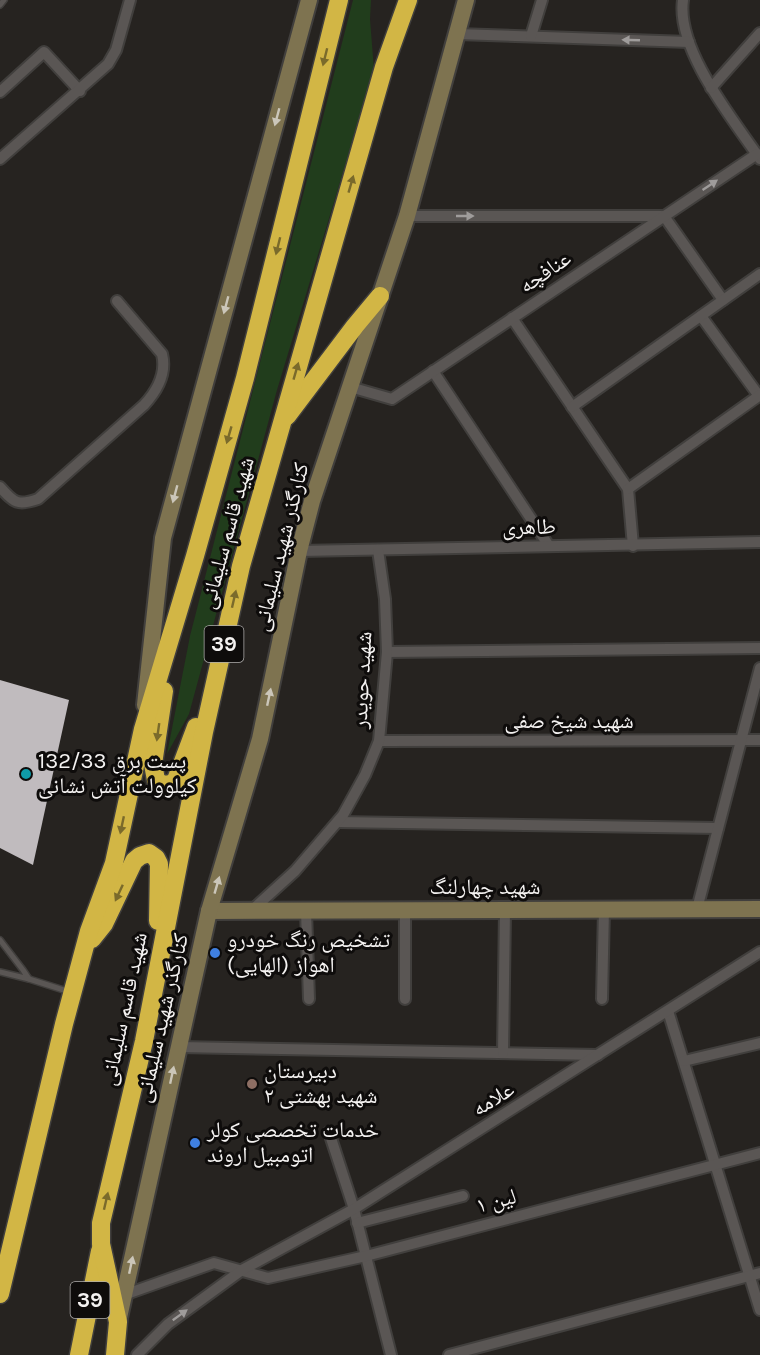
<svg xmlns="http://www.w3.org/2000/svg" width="760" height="1355" font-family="Karla,'Noto Naskh Arabic',sans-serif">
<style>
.green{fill:#213d1c}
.building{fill:#c0bbbe}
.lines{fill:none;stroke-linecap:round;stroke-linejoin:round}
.lane-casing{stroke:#413f3d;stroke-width:8}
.street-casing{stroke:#413f3d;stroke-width:14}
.secondary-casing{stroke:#413f3d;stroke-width:20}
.highway-casing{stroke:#413f3d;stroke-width:21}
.lane{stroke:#5a5654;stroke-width:5}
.street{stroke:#5a5654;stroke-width:10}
.secondary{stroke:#7e7350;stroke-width:16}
.highway{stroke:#d2b645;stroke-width:18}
.oneway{fill:#9f9c9b}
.oneway2{fill:#7a6a2b}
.oneway3{fill:#cbc6b9}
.culture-dot{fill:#0f9aa8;stroke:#0e0c0b;stroke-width:2}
.shop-dot{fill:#3f7fe0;stroke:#0e0c0b;stroke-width:2}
.education-dot{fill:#8d6e63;stroke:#0e0c0b;stroke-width:2}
.labels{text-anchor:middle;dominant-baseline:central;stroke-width:6;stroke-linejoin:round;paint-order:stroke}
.shield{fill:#0e0c0b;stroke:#afadac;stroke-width:1.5}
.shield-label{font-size:21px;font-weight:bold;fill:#f4f2f1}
.street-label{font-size:22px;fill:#f4f2f1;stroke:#0e0c0b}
.poi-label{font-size:22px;fill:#f4f2f1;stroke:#0e0c0b;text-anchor:start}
</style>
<rect width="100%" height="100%" fill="#262320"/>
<!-- green -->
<polygon class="green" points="353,0 371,0 370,19 374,70 277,390 189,714 167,754 190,636"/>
<!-- building -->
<polygon class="building" points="0,680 69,700 33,865 0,848"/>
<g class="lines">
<defs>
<g id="lane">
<polyline points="0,5 4,0"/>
<polyline points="0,940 23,970 29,979 0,972"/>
<polyline points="29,979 70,992"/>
</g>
<g id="street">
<path d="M683 0C676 50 733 119 760 159"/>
<polyline points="457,34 689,42"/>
<polyline points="531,36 542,0"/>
<polyline points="711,88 760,33"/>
<polyline points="0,92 44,52 80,91"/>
<polyline points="0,159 108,64 116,50 130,0"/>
<polyline points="407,216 664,216"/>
<polyline points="664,216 723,300"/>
<polyline points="701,316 759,396"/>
<polyline points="512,318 628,489 633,546"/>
<polyline points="433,371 549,546"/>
<polyline points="350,387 392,399 757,154"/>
<polyline points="572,407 760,274"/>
<path d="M0 487C14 503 18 506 38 499L144 405C157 391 167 374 162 354L117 301"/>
<polyline points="628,489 760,395"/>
<polyline points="299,551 760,542"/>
<polyline points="387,652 760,648"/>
<polyline points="379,741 760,740"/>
<polyline points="338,822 718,828"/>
<polyline points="697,909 760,668"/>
<polyline points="405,910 405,999"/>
<polyline points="251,911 295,871 343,815 365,775 379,741 387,652 385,599 378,550"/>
<polyline points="306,911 309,999"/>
<polyline points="602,999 604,909"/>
<polyline points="668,1011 760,1310"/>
<polyline points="179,1047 598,1055"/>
<polyline points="503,1053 505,910"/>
<polyline points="684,1061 760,1043"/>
<polyline points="329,1132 354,1209 391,1355"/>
<polyline points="357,1223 463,1196"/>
<polyline points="121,1296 214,1263 268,1278 366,1256 760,1153"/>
<polyline points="137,1355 168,1324 242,1270 354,1209 760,952"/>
<polyline points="449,1355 760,1273"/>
</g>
<g id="secondary">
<polyline points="145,705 163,538 309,0"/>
<polyline points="209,911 760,909"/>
<polyline points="118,1322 209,911 260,739 299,551 312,501 407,216 466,0"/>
</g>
<g id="highway">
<polyline points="287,416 355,326 380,296"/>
<polyline points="164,691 153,764 156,780 162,785 171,784 176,780 196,727"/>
<polyline points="92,939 104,924 134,861 140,856 149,853 156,858 159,864 158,921"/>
<polyline points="0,1294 64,1024 89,931 114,863 143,729 195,556 245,378 339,0"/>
<polyline points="79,1355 100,1251"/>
<polyline points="115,1355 118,1322 101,1244 101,1223 144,1041 204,732 241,566 384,67 408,0"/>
</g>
</defs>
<!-- lane casing -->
<use href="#lane" class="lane-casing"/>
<!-- street casing -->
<use href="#street" class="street-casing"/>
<!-- secondary casing -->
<use href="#secondary" class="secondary-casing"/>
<!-- highway casing -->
<use href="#highway" class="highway-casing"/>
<!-- lane -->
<use href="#lane" class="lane"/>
<!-- street -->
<use href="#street" class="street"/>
<!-- secondary -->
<use href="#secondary" class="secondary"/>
<!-- highway -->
<use href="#highway" class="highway"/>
</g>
<!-- one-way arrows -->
<defs><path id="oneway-solid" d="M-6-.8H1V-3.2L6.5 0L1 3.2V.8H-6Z" transform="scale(1.5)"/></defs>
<g class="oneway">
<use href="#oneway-solid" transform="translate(631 40) rotate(-178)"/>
<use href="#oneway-solid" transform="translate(710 185) rotate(-34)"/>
<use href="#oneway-solid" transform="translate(465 216)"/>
<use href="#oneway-solid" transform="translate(180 1315) rotate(-36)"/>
</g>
<g class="oneway2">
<use href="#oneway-solid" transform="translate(325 57) rotate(104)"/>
<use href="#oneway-solid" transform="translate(351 184) rotate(-74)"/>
<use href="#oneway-solid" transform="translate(278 246) rotate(104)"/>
<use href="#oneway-solid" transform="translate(296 371) rotate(-74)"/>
<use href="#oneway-solid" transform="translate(229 435) rotate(106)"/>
<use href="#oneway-solid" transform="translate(234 599) rotate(-77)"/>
<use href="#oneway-solid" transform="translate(158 732) rotate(98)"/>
<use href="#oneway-solid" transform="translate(122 825) rotate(102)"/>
<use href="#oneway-solid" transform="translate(119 893) rotate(115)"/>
<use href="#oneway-solid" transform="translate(106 1201) rotate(-77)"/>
</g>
<g class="oneway3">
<use href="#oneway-solid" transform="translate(277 117) rotate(105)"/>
<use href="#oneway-solid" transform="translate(226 305) rotate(105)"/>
<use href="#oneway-solid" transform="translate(175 494) rotate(105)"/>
<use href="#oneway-solid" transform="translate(269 697) rotate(-78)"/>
<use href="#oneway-solid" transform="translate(217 885) rotate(-74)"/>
<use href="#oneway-solid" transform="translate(172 1075) rotate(-78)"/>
<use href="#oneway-solid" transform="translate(131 1265) rotate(-78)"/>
</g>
<!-- markers -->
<circle class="culture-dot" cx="26" cy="774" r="6"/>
<g class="shop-dot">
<circle cx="215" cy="953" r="6"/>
<circle cx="195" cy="1143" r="6"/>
</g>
<circle class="education-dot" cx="252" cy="1084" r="6"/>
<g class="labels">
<!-- shield labels -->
<g class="shield">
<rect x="204.5" y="626" width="39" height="36" rx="4.5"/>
<rect x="70.5" y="1282" width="39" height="36" rx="4.5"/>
</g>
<g class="shield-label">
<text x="224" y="644">39</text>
<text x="90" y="1300">39</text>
</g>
<!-- street labels -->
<g class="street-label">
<text transform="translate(545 272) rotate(-34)">عنافچه</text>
<text transform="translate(529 527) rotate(-1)">طاهری</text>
<text transform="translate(227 533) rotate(-75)">شهید قاسم سلیمانی</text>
<text transform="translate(281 547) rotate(-76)">کنارگذر شهید سلیمانی</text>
<text transform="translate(362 680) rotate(-87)">شهید حویدر</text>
<text x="569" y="721">شهید شیخ صفی</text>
<text x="485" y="887">شهید چهارلنگ</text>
<text transform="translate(124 1009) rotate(-78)">شهید قاسم سلیمانی</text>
<text transform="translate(162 1018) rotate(-77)">کنارگذر شهید سلیمانی</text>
<text transform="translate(493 1099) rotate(-32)">علامه</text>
<text transform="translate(496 1201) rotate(-15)">لین ۱</text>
</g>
<!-- poi labels -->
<g class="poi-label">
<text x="38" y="761">پست برق 132/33<tspan x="38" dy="25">کیلوولت آتش نشانی</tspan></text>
<text x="227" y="940">تشخیص رنگ خودرو<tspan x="227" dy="25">اهواز (الهایی)</tspan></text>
<text x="264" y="1071">دبیرستان<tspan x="264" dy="25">شهید بهشتی ۲</tspan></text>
<text x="207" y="1130">خدمات تخصصی کولر<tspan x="207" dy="25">اتومبیل اروند</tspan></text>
</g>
</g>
</svg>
